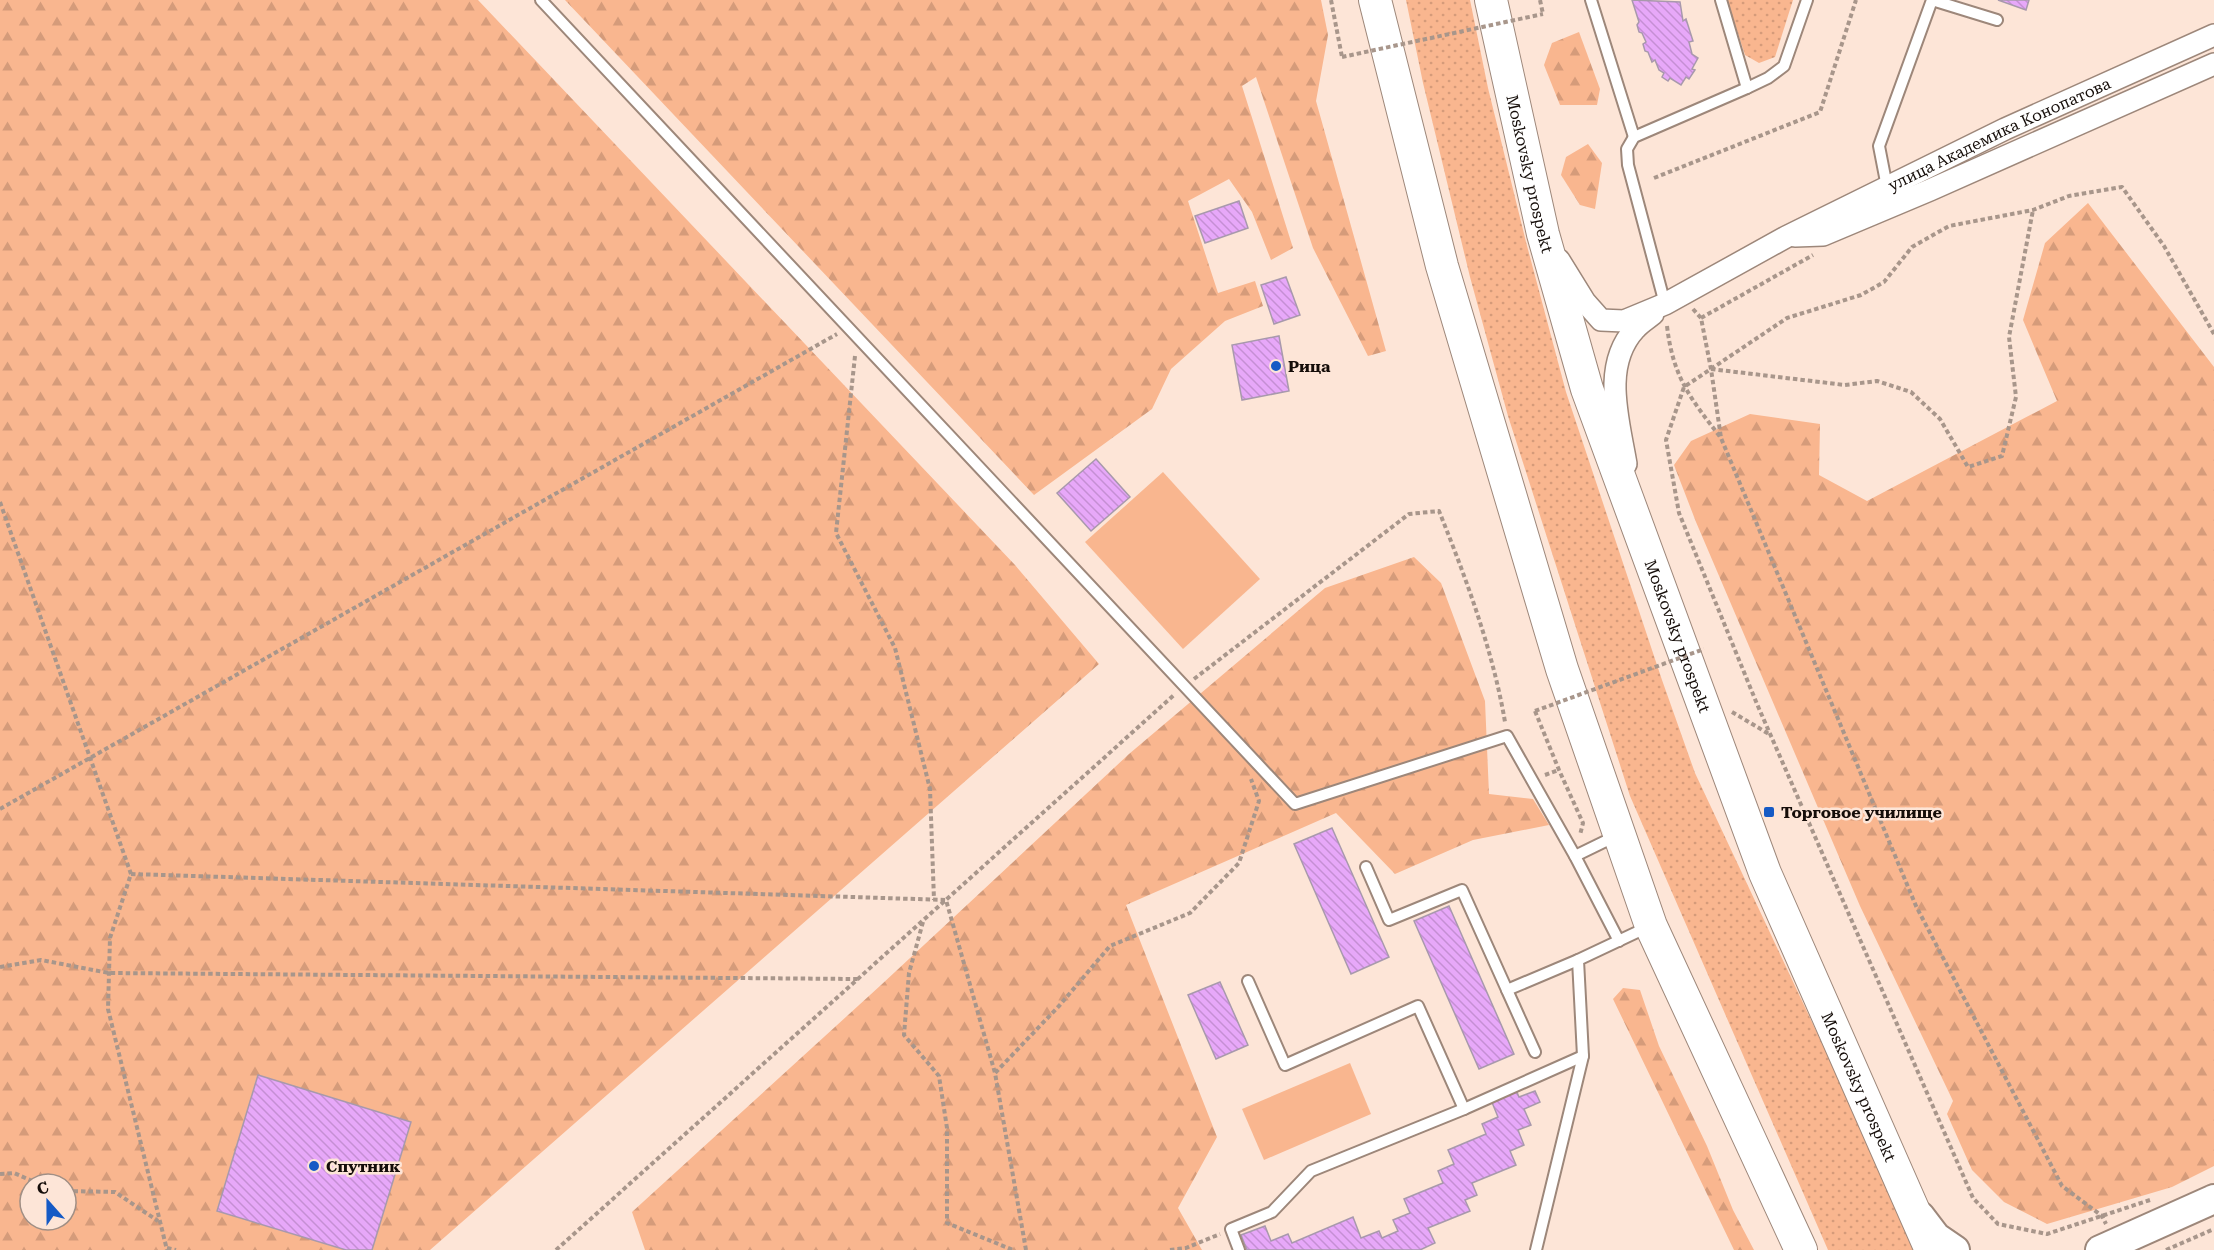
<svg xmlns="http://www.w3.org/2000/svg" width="2214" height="1250" font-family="'Roboto Serif',serif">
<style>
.green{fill:url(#green-dots)}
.forest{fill:url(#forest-firs);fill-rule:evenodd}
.pitch{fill:#f9b68f}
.building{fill:url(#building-back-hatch);stroke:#a899ac;stroke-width:1.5}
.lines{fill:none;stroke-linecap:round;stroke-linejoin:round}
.lane-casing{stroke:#9d877a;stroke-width:14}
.street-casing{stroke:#9d877a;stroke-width:24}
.secondary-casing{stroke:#9d877a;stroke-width:32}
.primary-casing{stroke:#9d877a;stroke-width:34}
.path{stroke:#a8968b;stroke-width:4;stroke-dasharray:4.5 3;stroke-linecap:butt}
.lane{stroke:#fff;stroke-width:10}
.street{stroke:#fff;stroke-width:21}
.secondary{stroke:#fff;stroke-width:28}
.primary{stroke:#fff;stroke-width:32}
.path-bridge{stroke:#a8968b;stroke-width:4;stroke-dasharray:4.5 3;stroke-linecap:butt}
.poi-dot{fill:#155ac5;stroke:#fde5d7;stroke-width:2}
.labels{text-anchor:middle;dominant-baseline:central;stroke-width:5;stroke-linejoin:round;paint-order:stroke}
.street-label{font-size:16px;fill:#150d09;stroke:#fde5d7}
.poi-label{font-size:16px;font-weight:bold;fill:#150d09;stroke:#fde5d7;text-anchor:start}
</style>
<defs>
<pattern id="green-dots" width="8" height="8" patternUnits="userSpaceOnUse" patternTransform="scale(1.5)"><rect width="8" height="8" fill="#f9b68f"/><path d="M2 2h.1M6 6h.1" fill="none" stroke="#d59b7a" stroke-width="1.8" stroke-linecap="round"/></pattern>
<pattern id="forest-firs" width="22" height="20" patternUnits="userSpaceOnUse" patternTransform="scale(1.5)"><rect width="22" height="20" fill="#f9b68f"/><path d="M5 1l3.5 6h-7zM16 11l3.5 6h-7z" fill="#d59b7a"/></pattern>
<pattern id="building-back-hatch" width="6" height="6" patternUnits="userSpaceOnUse" patternTransform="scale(1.5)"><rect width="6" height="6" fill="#e7a8f9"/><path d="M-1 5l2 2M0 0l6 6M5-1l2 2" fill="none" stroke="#c58fd4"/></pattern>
</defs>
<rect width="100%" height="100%" fill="#fde5d7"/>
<!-- green -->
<g class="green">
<polygon points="1406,0 1470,0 1488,88 1526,242 1566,392 1662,680 1695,773 1919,1250 1828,1250 1630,796 1508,416 1470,277 1423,83"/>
<polygon points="1727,0 1793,0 1775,57 1759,63 1745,55"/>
</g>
<!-- forest -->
<g class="forest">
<path d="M0 0H478L1015 565 1099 664 430 1250H0ZM30 1184H66V1220H30Z"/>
<polygon points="565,0 1321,0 1328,35 1316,101 1386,351 1368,356 1313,248 1256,77 1242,86 1293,248 1271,260 1252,212 1229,179 1188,201 1218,293 1255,281 1263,306 1225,321 1171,369 1152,409 1034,495"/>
<polygon points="1579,32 1600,89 1597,105 1560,105 1544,65 1552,43"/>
<polygon points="1588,144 1602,163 1595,209 1580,205 1561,175 1566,157"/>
<polygon points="2088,203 2214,367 2214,1166 2172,1187 2047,1224 2004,1202 1972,1170 1947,1114 1953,1101 1860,906 1696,522 1674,465 1691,441 1750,414 1820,424 1819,475 1867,501 2057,401 2023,320 2045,243"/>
<polygon points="1414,557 1441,583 1485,701 1489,794 1533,799 1549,825 1473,840 1395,874 1336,813 1126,905 1217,1137 1178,1208 1202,1250 645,1250 632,1212 881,985 1129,754 1325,588"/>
<polygon points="1623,988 1640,990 1659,1046 1707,1146 1733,1210 1754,1250 1734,1250 1613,999"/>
</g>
<!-- pitch -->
<g class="pitch">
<polygon points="1163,472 1260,579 1183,649 1085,542"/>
<polygon points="1350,1063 1371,1114 1264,1160 1242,1109"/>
</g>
<!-- building -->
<g class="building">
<polygon points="1632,0 1680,2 1683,21 1686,19 1693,41 1689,42 1692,54 1698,58 1692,69 1695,70 1689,79 1686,77 1681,85 1670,78 1668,81 1662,77 1664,73 1659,70 1655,60 1652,62 1648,52 1645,51 1643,44 1646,42 1642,33 1639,32 1637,25 1639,22"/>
<polygon points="1998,0 2029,0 2026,10"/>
<polygon points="1239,201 1248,228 1205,243 1195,216"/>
<polygon points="1286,277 1300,315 1274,324 1261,285"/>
<polygon points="1279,336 1289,391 1242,400 1232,345"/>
<polygon points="1096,459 1130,497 1091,531 1057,493"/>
<polygon points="1332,828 1389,957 1351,974 1294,844"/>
<polygon points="1449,906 1514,1054 1479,1069 1414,921"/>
<polygon points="1220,982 1248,1045 1216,1059 1188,995"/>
<polygon points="258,1075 411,1122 372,1250 346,1250 217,1211"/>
<polygon points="1516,1090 1519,1097 1535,1091 1540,1102 1524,1109 1531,1125 1518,1130 1524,1145 1510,1151 1516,1165 1472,1183 1477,1195 1465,1200 1470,1211 1428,1228 1435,1243 1420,1250 1247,1250 1241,1235 1265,1226 1271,1241 1288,1234 1292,1243 1353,1217 1361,1238 1379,1231 1382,1238 1398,1231 1393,1220 1410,1213 1404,1199 1443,1183 1438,1171 1454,1164 1448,1150 1486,1134 1482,1124 1498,1117 1491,1100"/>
</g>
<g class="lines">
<defs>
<g id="lane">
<polyline points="541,0 1295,804 1507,736 1575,856 1619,941"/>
<polyline points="1591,0 1634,137"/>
<polyline points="1721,0 1747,88"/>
<polyline points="1887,187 1879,146 1932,0 1997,20"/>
<polyline points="1665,304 1628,165 1627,149 1634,137 1747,88 1768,78 1784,66 1807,0"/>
<polyline points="1575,856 1616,836"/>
<polyline points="1366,867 1389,920 1462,890 1507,990 1578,960"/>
<polyline points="1248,981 1285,1065 1418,1006 1464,1109 1583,1056"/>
<polyline points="1507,990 1535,1052"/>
<polyline points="1239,1250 1231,1229 1272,1212 1311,1171 1464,1109"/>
<polyline points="1536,1250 1583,1056 1578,960 1650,926"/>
</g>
<g id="street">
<polyline points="1795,236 1823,235 1930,190 2214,64"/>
<path id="s1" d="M1559 260 1585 302 1601 320 1624 321 1665 304 1786 237 2005 129 2214 35"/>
<path d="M1626 464C1619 421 1601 366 1635 329 1640 323 1647 319 1653 314"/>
</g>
<g id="secondary">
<polyline points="1920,1216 1936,1237 1955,1250"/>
<polyline points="2100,1250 2214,1199"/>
</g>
<g id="primary">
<polyline points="1375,0 1442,266 1562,669 1651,926 1801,1250"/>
<path id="s2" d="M1491 0 1543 234 1587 389 1765 873 1931 1250"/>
</g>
</defs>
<!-- lane casing -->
<use href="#lane" class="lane-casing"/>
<!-- street casing -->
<use href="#street" class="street-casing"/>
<!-- secondary casing -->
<use href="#secondary" class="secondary-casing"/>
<!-- primary casing -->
<use href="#primary" class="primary-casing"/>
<!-- path -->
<g class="path">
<polyline points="1331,0 1342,57"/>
<polyline points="1540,0 1543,14"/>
<polyline points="1654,178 1820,112 1856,0"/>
<polyline points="1693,309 1701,318 1711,369 1721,438"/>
<polyline points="1701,318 1813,255"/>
<path d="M1667 326C1673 377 1690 398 1721 438L1916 906 2062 1186 2102 1216 2106 1224"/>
<polyline points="855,356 836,533 895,648 930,789 934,900"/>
<polyline points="1711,369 1845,385 1877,381 1911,392 1940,419 1968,467 2002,456 2016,397 2009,337 2033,210"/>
<polyline points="0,502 131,874 110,938 108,1009 167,1250"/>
<path d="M1194 679 1409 514 1439 511C1466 578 1493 651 1505 722"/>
<polyline points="1535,711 1559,770 1583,823 1580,835"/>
<polyline points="1732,712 1769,734"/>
<polyline points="1545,775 1559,770"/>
<polyline points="0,809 837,334"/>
<polyline points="131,874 946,900 995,1073"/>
<polyline points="923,922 909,973 904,1035 939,1076 947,1128 947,1223 1013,1250"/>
<polyline points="0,967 41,960 109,973 858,979"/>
<polyline points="0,1174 14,1173 39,1184"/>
<polyline points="66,1191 115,1192 158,1221"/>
<polyline points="2150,1200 2047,1234 1998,1224 1973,1198 1757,704 1679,513 1666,440 1684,387 1787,318 1861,295 1884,282 1912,247 1949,226 2033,210 2069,196 2122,187 2164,246 2214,334"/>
<polyline points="167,1248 176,1250"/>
<polyline points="556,1250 1174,695"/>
<polyline points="1026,1250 995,1073 1059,1006 1110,946 1190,913 1239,863 1259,801 1251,779"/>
<polyline points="1170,1250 1186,1248 1220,1234"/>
<polyline points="2166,1250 2214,1229"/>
</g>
<!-- lane -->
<use href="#lane" class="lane"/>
<!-- street -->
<use href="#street" class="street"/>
<!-- secondary -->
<use href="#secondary" class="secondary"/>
<!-- primary -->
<use href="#primary" class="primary"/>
<!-- path-bridge -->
<g class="path-bridge">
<polyline points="1342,57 1543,14"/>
<polyline points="1535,711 1704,649"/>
</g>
</g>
<!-- markers -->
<g class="poi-dot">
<circle cx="1276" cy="366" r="6"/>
<rect x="1763" y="806" width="12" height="12" rx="3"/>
<circle cx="314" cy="1166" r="6"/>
</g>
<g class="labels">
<!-- street labels -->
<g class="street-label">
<text stroke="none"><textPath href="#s1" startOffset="516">улица Академика Конопатова</textPath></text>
<text stroke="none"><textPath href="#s2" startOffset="178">Moskovsky prospekt</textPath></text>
<text stroke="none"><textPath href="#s2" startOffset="664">Moskovsky prospekt</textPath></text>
<text stroke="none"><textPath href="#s2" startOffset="1150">Moskovsky prospekt</textPath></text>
</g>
<!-- poi labels -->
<g class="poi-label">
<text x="1288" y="366">Рица</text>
<text x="1781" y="812">Торговое училище</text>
<text x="326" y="1166">Спутник</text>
</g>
</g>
<!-- north arrow -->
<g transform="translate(48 1202) rotate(339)"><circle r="28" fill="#fde5d7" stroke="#a08f85" stroke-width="1.5"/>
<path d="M0-4.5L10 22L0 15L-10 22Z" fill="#155ac5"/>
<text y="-9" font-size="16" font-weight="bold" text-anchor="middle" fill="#150d09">С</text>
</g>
</svg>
